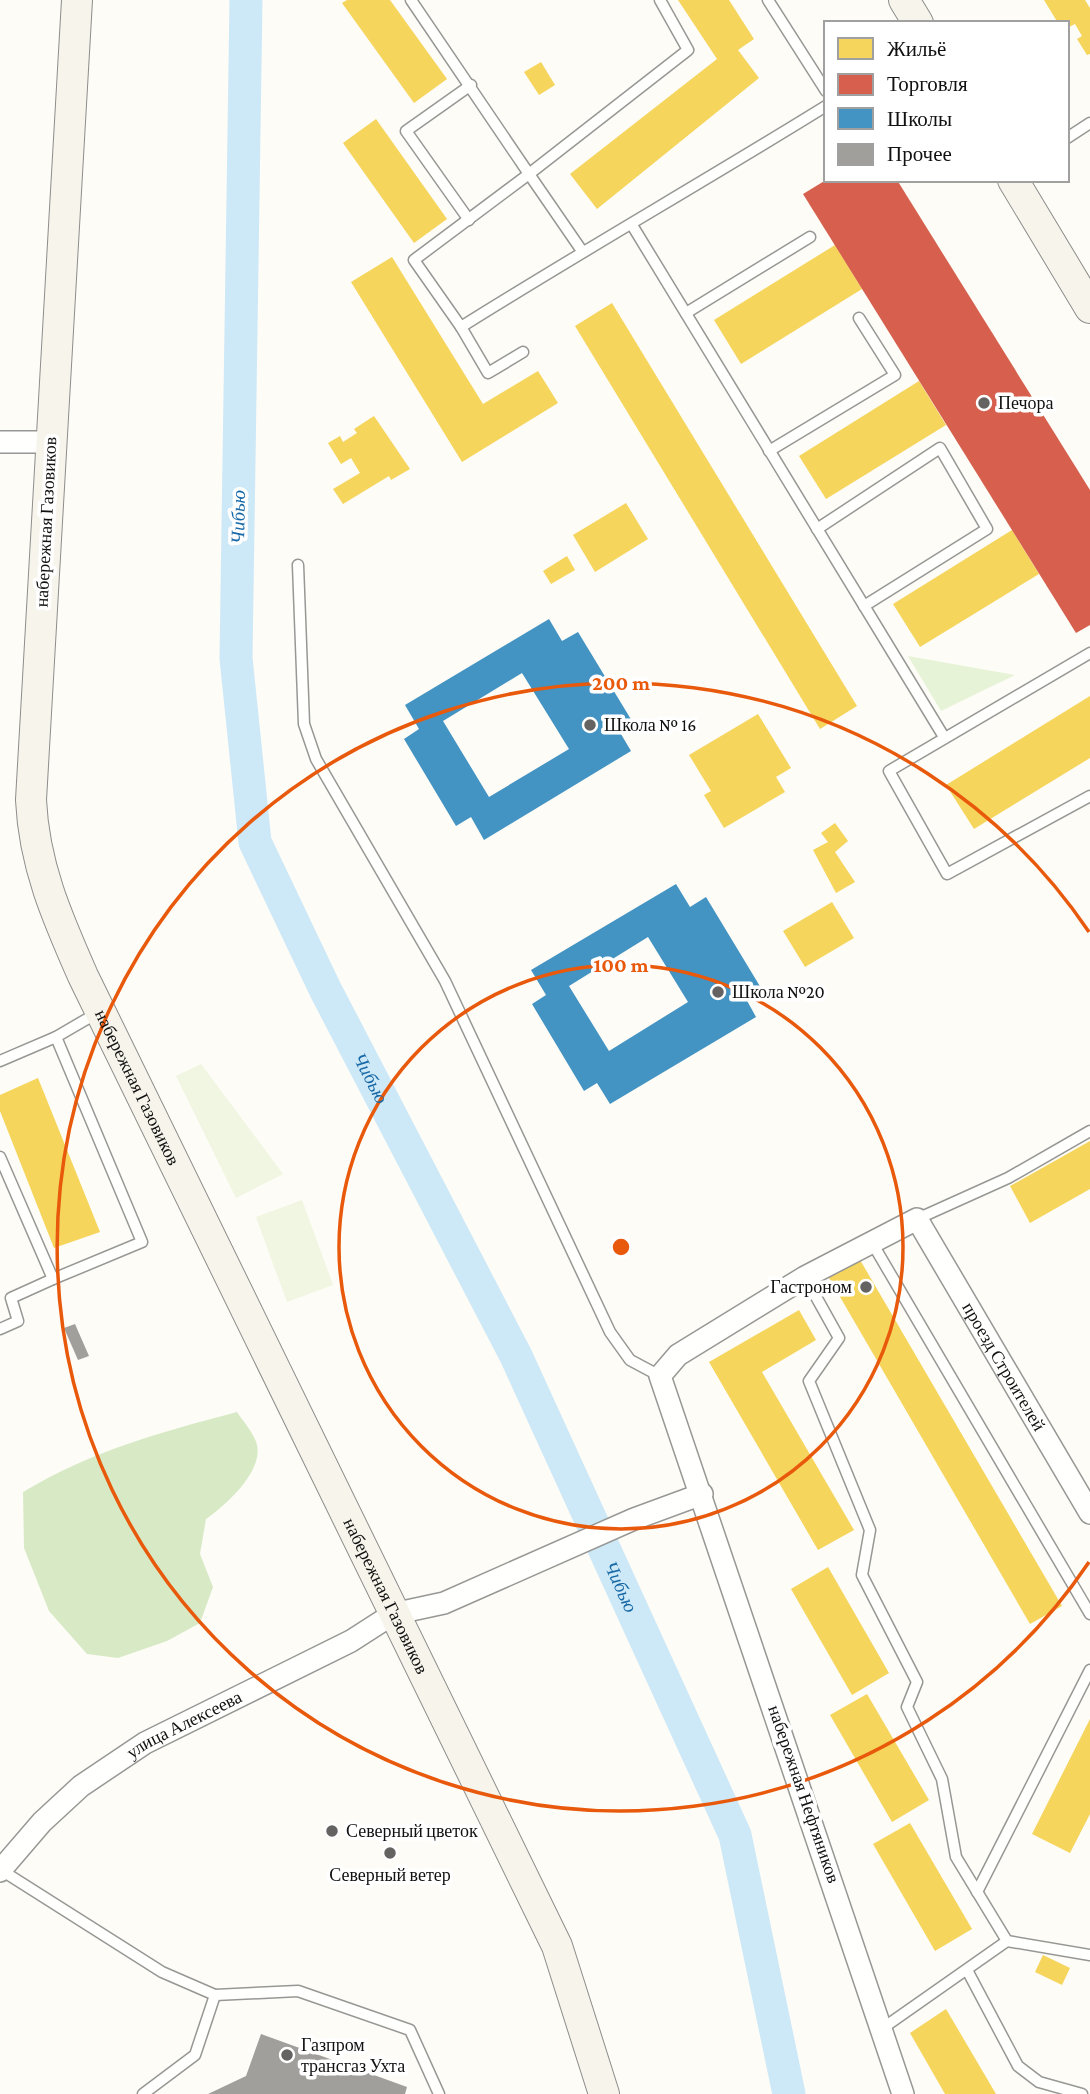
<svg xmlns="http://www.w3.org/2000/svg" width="1090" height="2094" font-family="'Crimson Pro',serif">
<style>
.green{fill:#e7f3d7}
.forest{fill:#d8eac5}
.pitch{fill:#f0f6e1}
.homes{fill:#f6d55c}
.shops{fill:#d6604d}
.schools{fill:#4393c3;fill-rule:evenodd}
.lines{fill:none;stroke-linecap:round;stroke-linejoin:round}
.river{stroke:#cde8f7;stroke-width:33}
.building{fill:#a19f9c}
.service-casing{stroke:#979795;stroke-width:13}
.minor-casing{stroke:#979795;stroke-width:24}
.secondary-casing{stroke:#8e8d8b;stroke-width:32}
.service{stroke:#fffffe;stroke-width:10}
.minor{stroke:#fffffe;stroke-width:21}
.secondary{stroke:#f6f4eb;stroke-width:30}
.ring{fill:none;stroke:#e8590c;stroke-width:3.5}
.poi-dot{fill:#646362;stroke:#fff;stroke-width:2.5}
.labels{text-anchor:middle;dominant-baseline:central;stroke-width:7;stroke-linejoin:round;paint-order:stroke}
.poi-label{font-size:18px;fill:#111;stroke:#fff;text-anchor:start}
.street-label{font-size:18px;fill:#111;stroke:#fff}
.water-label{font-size:19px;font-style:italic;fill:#1768a6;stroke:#fff}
.centre{fill:#e8590c;stroke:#fff;stroke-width:3.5}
.ring-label{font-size:21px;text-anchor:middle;font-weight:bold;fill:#e8590c;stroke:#fff;stroke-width:7;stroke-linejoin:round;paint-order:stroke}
</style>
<rect width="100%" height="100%" fill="#fdfcf7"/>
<!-- green -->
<polygon class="green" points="908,656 1015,675 941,711"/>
<!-- forest -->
<path class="forest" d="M237 1412C243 1421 255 1435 257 1445 263 1472 225 1506 206 1519L200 1554 213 1587 200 1623 167 1641 118 1658 87 1654 49 1611 24 1548 23 1492C94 1450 158 1433 237 1412Z"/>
<!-- pitch -->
<g class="pitch">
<polygon points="201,1064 283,1174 236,1198 176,1076"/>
<polygon points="302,1200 333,1285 287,1302 256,1217"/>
</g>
<!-- homes -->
<g class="homes">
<polygon points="347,0 390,0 447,79 414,103 342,3"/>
<polygon points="678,0 729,0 754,39 738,50 759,78 597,209 570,174 717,59"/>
<polygon points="1044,0 1085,0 1090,8 1090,54 1087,55 1077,39 1082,36 1075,24 1067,28 1067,23 1058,23"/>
<polygon points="541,62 555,85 539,95 524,72"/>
<polygon points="376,119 447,219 414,243 343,143"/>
<polygon points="835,245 862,289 741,364 714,320"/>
<polygon points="392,257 483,404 538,371 558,403 462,462 351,282"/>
<polygon points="612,303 857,706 820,729 575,326"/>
<polygon points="919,381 946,425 826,499 799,456"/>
<polygon points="374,416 410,469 391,480 389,476 343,504 333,489 360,473 351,458 341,464 328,443 340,436 343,442 357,433 354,429"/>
<polygon points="626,503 648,539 595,572 573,535"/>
<polygon points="1012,530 1039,574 920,647 893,604"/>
<polygon points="567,556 575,570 551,584 543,571"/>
<polygon points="1090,696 1090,758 974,829 946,785"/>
<polygon points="758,714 791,768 776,777 785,792 724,828 704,795 711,791 689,755"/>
<polygon points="835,823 848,841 835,852 855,882 836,893 813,850 828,842 821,833"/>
<polygon points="832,902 854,938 805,967 783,931"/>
<polygon points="38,1078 100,1232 54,1248 0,1111 0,1095"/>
<polygon points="1090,1141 1090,1189 1030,1223 1010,1186"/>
<polygon points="856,1253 1062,1606 1030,1624 825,1271"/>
<polygon points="799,1310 816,1340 762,1372 854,1530 818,1550 709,1362"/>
<polygon points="828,1567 889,1673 852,1695 791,1589"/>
<polygon points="867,1694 929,1800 892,1822 830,1715"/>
<polygon points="1090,1719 1090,1814 1070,1853 1032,1834"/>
<polygon points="910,1823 972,1929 935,1951 873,1844"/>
<polygon points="1043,1955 1070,1968 1062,1985 1035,1972"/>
<polygon points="946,2009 996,2094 945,2094 910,2033"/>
</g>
<!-- shops -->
<polygon class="shops" points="826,180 897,180 1090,490 1090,625 1076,633 803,194"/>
<!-- schools -->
<g class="schools">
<path d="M549 619 562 641 578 632 632 721 618 729 631 751 484 840 471 817 456 826 404 739 419 729 405 705ZM522 673 569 749 489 797 443 721Z"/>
<path d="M676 884 690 907 706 897 761 988 745 997 756 1017 610 1104 597 1083 584 1091 532 1004 546 995 531 970ZM648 937 688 1002 609 1051 569 986Z"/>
</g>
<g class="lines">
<!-- river -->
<path class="river" id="s1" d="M246 0 236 658 255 842 325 989 516 1356 735 1835 789 2094"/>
</g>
<!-- building -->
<g class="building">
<polygon points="75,1324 89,1356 78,1360 64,1328"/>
<polygon points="261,2034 407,2087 405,2094 208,2094 246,2076"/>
</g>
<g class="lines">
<defs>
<g id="service">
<polyline points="411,0 529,174 688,50 660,0"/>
<polyline points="768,0 826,91"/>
<polyline points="1067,138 1090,123"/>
<polyline points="469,220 406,131 471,85"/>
<polyline points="632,225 944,737"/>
<path d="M582 251 529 174 414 260 461 327C582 251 705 181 826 106"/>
<polyline points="686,313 810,237"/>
<polyline points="461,327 488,373 523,352"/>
<polyline points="769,451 895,375 859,318"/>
<polyline points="817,529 940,448 987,529 864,606"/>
<polyline points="298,565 304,724 316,759 445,981 610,1332 630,1360 660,1376"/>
<polyline points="1090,653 889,771 947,874 1090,796"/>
<polyline points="0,1061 56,1037 99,1012"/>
<polyline points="0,1157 53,1279 142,1242 56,1037"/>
<polyline points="917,1219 1008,1178 1090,1131"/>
<polyline points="871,1241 1090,1614"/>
<polyline points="805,1277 839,1338 809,1381 870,1530 862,1575 917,1682 907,1707 942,1779 956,1857 1007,1941 883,2028"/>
<polyline points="0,1329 18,1321 11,1298 53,1279"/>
<polyline points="1,1870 162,1972 215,1995 298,1991 410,2030 439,2094"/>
<polyline points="977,1892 1090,1670"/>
<polyline points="1007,1941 1090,1955"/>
<polyline points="967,1970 1018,2066 1039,2082 1082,2094"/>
<polyline points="143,2094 195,2055 215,1995"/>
</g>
<g id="minor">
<polyline points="0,442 50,442"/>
<path id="s2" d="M0 1871 42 1822 81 1786 145 1743 351 1641 393 1614 444 1603 634 1519 702 1494"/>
<path id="s3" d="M903 2094 660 1376 678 1355 805 1277 917 1219 1090 1513"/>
</g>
<g id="secondary">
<path id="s4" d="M77 0 31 800C34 865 57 917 83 976L557 1946 604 2094"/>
<polyline points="904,0 918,23"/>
<polyline points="1013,180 1090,308"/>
</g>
</defs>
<!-- service casing -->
<use href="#service" class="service-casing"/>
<!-- minor casing -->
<use href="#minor" class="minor-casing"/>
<!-- secondary casing -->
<use href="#secondary" class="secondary-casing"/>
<!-- service -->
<use href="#service" class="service"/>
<!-- minor -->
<use href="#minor" class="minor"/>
<!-- secondary -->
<use href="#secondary" class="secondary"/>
</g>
<!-- distance rings -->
<g class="ring">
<circle cx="621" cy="1247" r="282"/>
<path d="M1089 1562A564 564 0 1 1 1089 932"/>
</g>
<!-- markers -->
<g class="poi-dot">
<circle cx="984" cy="403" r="7"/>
<circle cx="590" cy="725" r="7"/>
<circle cx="718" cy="992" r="7"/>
<circle cx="866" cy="1287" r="7"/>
<circle cx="332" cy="1831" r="7"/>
<circle cx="390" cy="1853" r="7"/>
<circle cx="287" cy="2055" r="7"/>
</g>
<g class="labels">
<!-- poi labels -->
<g class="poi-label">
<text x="998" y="403">Печора</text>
<text x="604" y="725">Школа № 16</text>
<text x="732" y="992">Школа №20</text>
<text x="852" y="1287" text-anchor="end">Гастроном</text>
<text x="346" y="1831">Северный цветок</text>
<text x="390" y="1875" text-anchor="middle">Северный ветер</text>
<text x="301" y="2045">Газпром<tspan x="301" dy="21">трансгаз Ухта</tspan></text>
</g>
<!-- street labels -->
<g class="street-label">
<text transform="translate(46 522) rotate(-87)">набережная Газовиков</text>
<text stroke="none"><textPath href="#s4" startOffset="1110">набережная Газовиков</textPath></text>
<text stroke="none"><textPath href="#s3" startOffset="1232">проезд Строителей</textPath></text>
<text stroke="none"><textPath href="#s4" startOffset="1676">набережная Газовиков</textPath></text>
<text stroke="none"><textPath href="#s2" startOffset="238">улица Алексеева</textPath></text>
<text transform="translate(804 1794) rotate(71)">набережная Нефтяников</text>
</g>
<!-- water labels -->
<g class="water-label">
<text transform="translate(238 517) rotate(-89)">Чибью</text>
<text stroke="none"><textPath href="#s1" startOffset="1106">Чибью</textPath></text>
<text stroke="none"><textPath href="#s1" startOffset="1673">Чибью</textPath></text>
</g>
</g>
<circle cx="621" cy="1247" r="10" class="centre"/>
<g class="ring-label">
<text x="621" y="690">200 m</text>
<text x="621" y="972">100 m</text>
</g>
<!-- legend -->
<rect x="824" y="21" width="245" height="161" fill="#ffffff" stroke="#a0a0a0" stroke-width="2"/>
<rect x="838" y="38" width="35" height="21" fill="#f6d55c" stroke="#a0a0a0" stroke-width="2"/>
<text x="887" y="56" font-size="21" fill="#111111">Жильё</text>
<rect x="838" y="74" width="35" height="21" fill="#d6604d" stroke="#a0a0a0" stroke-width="2"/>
<text x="887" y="91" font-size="21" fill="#111111">Торговля</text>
<rect x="838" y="108" width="35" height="21" fill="#4393c3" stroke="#a0a0a0" stroke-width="2"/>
<text x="887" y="126" font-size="21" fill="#111111">Школы</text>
<rect x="838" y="144" width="35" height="21" fill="#a19f9c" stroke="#a0a0a0" stroke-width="2"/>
<text x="887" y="161" font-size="21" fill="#111111">Прочее</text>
</svg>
